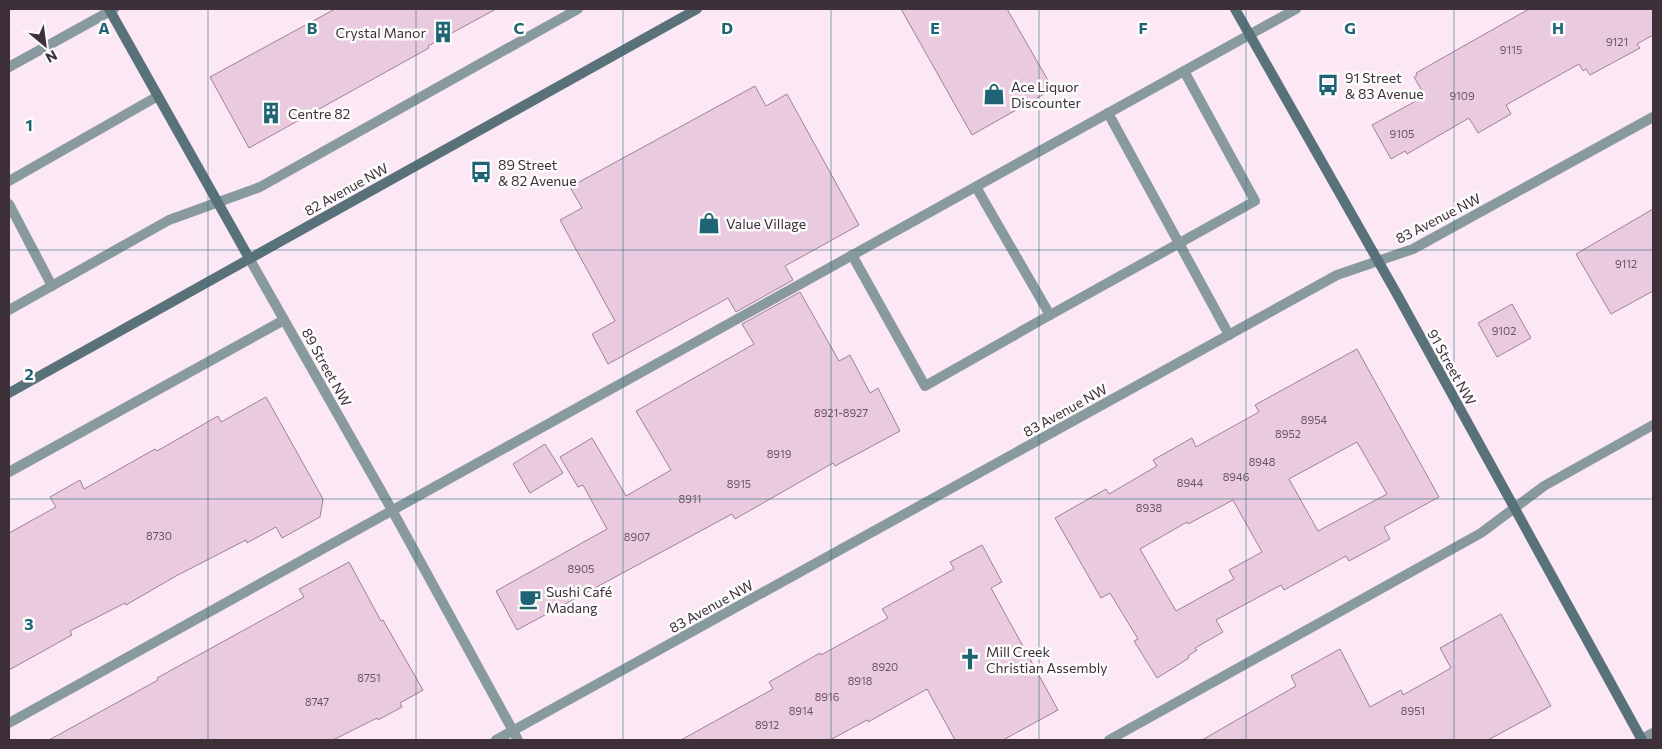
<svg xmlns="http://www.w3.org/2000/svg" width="1662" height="749" viewBox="0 0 1662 749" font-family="Commissioner,sans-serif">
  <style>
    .building { fill: #eacadf; stroke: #9f8195; fill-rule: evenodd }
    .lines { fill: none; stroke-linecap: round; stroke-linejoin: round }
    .lane { stroke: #899a9f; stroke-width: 10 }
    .street { stroke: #899a9f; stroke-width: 10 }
    .secondary { stroke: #597279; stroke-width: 10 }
    .grid { fill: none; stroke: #1f6475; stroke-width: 1; stroke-opacity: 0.55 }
    .labels { text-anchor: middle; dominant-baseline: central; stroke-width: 5; stroke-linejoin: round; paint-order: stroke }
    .number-label { font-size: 11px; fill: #685662 }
    .poi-label { font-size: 14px; fill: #3d3038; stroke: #fcfcfc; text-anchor: start }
    .street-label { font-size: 14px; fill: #3d3038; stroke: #fcfcfc }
    .grid-label { font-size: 16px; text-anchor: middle; font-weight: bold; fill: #1f6475; stroke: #fcfcfc; stroke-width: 5; stroke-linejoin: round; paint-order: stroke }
  </style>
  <rect width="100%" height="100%" fill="#fce8f5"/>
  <!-- building -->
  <g class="building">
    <path d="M335,9H496L428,46L429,48L249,148L210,77Z"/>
    <path d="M901,9H1007L1053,89L972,135Z"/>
    <path d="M1529,9H1653V35L1637,44L1640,48L1590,75L1586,69L1583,71L1579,64L1506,105L1511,114L1478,133L1469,118L1407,154L1405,151L1391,159L1372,125L1425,96L1414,77L1417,75L1416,73Z"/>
    <path d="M755,86L766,106L787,94L859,225L785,266L793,280L736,312L728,298L608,364L592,334L615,321L560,220L582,208L570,187Z"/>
    <path d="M1653,209V291L1611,314L1576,254Z"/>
    <path d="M800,292L839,361L850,355L870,393L878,388L900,431L835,466L833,463L735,519L732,514L517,630L496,591L607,529L583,485L578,487L560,457L592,438L626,496L671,470L636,411L754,344L742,324Z"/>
    <path d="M1512,304L1531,338L1497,357L1478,323Z"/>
    <path d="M1357,349L1439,497L1384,527L1390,539L1349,561L1346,556L1284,590L1281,585L1216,620L1223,632L1195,648L1197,650L1188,656L1189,658L1157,678L1134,641L1138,639L1110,593L1101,598L1055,518L1106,489L1109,494L1157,466L1153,460L1192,438L1196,447L1259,412L1255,405ZM1357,442L1387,494L1318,531L1289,479ZM1233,500L1262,552L1229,570L1234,579L1176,611L1140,549L1187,522L1188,524Z"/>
    <path d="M266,397L323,499L320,517L282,538L276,527L247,543L246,540L176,576L126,605L125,603L70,631L72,635L9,670V533L56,507L50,497L80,480L84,489L155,449L157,451L218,416L221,422Z"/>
    <path d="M545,444L563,473L530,493L513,464Z"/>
    <path d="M982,545L1002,582L991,588L1058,710L1003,740H955L927,689L868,722L867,720L830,740H681L773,689L769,682L820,653L821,655L888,618L882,609L954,569L950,562Z"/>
    <path d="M349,562L381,621L383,620L423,690L400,703L402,707L378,720L377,718L333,740H49L158,680L157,678L304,597L299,589Z"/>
    <path d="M1501,614L1551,706L1488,740H1202L1296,686L1291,676L1340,649L1370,707L1401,690L1403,695L1451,668L1440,648Z"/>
  </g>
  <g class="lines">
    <!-- lane -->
    <g class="lane">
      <path d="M9,67L114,9"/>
      <path d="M1108,113L1229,335"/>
      <path d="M9,181L158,96"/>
      <path d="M976,187L1050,315"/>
      <path d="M9,204L52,286"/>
      <path d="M852,255L925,386L1050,315L1255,201L1184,71"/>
      <path d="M9,723L1296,9"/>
      <path d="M1109,740L1481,533L1544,486L1653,425"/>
    </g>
    <!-- street -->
    <g class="street">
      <path d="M249,258L392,510L518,740"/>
      <path d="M9,310L169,220L260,187L578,9"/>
      <path d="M9,472L284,320"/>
      <path d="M496,740L1337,275L1413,249L1653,117"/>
      <path d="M1640,740L1653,733"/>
    </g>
    <!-- secondary -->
    <g class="secondary">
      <path d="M109,9L249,258"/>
      <path d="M1235,9L1398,296L1642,740"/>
      <path d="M9,393L697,9"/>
    </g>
  </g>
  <!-- grid -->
  <path class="grid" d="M208,9V740M416,9V740M623,9V740M831,9V740M1039,9V740M1246,9V740M1454,9V740M9,250H1653M9,499H1653"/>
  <!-- icons -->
  <defs>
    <g id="building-bare" transform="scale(1.725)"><path d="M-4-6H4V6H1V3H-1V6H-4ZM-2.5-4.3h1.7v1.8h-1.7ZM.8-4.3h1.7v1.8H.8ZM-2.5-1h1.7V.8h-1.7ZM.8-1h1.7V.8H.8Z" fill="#1f6475" stroke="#fcfcfc" stroke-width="2.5" paint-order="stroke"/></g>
    <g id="bus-bare" transform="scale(1.725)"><path d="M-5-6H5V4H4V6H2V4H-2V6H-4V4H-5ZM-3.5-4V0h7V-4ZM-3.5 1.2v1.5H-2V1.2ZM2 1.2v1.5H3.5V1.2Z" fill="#1f6475" stroke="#fcfcfc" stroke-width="2.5" paint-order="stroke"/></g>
    <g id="shop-bare" transform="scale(1.725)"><path d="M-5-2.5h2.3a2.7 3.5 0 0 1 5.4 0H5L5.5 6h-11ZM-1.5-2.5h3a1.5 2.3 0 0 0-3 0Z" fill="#1f6475" stroke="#fcfcfc" stroke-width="2.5" paint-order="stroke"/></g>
    <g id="cafe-bare" transform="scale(1.725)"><path d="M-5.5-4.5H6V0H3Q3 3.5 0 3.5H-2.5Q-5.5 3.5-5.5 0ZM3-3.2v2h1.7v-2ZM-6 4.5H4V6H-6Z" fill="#1f6475" stroke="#fcfcfc" stroke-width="2.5" paint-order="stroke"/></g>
    <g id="church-bare" transform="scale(1.725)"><path d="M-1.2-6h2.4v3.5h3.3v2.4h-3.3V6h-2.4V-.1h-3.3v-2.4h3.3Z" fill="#1f6475" stroke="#fcfcfc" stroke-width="2.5" paint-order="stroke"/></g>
  </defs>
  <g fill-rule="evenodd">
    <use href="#building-bare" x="443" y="32"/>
    <use href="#bus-bare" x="1328" y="85"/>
    <use href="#shop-bare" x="994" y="94"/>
    <use href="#building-bare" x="271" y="113"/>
    <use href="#bus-bare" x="481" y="172"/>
    <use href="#shop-bare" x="709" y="223"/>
    <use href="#cafe-bare" x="530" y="599"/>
    <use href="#church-bare" x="970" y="659"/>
  </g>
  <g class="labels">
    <!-- number labels -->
    <g class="number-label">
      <text x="1617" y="41">9121</text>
      <text x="1511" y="49">9115</text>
      <text x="1462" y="95">9109</text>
      <text x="1402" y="133">9105</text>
      <text x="1626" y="263">9112</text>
      <text x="1504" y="330">9102</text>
      <text x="841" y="412">8921-8927</text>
      <text x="1314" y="419">8954</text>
      <text x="1288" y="433">8952</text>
      <text x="779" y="453">8919</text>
      <text x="1262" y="461">8948</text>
      <text x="1236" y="476">8946</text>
      <text x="1190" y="482">8944</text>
      <text x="739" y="483">8915</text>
      <text x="690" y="498">8911</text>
      <text x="1149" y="507">8938</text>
      <text x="159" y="535">8730</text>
      <text x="637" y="536">8907</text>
      <text x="581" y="568">8905</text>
      <text x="885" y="666">8920</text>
      <text x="369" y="677">8751</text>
      <text x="860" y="680">8918</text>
      <text x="827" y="696">8916</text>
      <text x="317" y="701">8747</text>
      <text x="801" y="710">8914</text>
      <text x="1413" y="710">8951</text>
      <text x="767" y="724">8912</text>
    </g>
    <!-- poi labels -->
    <g class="poi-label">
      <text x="426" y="32" text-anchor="end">Crystal Manor</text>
      <text x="1345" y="77">91 Street<tspan x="1345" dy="16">&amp; 83 Avenue</tspan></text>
      <text x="1011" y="86">Ace Liquor<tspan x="1011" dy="16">Discounter</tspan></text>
      <text x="288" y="113">Centre 82</text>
      <text x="498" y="164">89 Street<tspan x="498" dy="16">&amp; 82 Avenue</tspan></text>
      <text x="726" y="223">Value Village</text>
      <text x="546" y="591">Sushi Café<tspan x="546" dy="16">Madang</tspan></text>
      <text x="986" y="651">Mill Creek<tspan x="986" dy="16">Christian Assembly</tspan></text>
    </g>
    <!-- street labels -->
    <g class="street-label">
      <text transform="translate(346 189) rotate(-29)">82 Avenue NW</text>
      <text transform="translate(1438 218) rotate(-27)">83 Avenue NW</text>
      <text transform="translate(327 367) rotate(61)">89 Street NW</text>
      <text transform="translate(1452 367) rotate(61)">91 Street NW</text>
      <text transform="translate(1065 410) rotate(-29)">83 Avenue NW</text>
      <text transform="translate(711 606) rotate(-29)">83 Avenue NW</text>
    </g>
  </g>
  <g class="grid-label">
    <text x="104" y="34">A</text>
    <text x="312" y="34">B</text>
    <text x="519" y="34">C</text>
    <text x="727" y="34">D</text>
    <text x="935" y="34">E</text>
    <text x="1143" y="34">F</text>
    <text x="1350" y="34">G</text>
    <text x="1558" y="34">H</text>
    <text x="29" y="131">1</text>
    <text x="29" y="380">2</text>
    <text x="29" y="630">3</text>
  </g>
  <!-- border -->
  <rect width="1662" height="749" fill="none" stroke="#3d3038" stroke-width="20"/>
  <!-- north arrow -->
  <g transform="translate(45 45) rotate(151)" stroke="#fcfcfc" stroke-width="4" paint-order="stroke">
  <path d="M0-4L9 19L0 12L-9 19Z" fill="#3d3038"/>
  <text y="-8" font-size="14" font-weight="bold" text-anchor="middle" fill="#3d3038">N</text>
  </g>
</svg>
